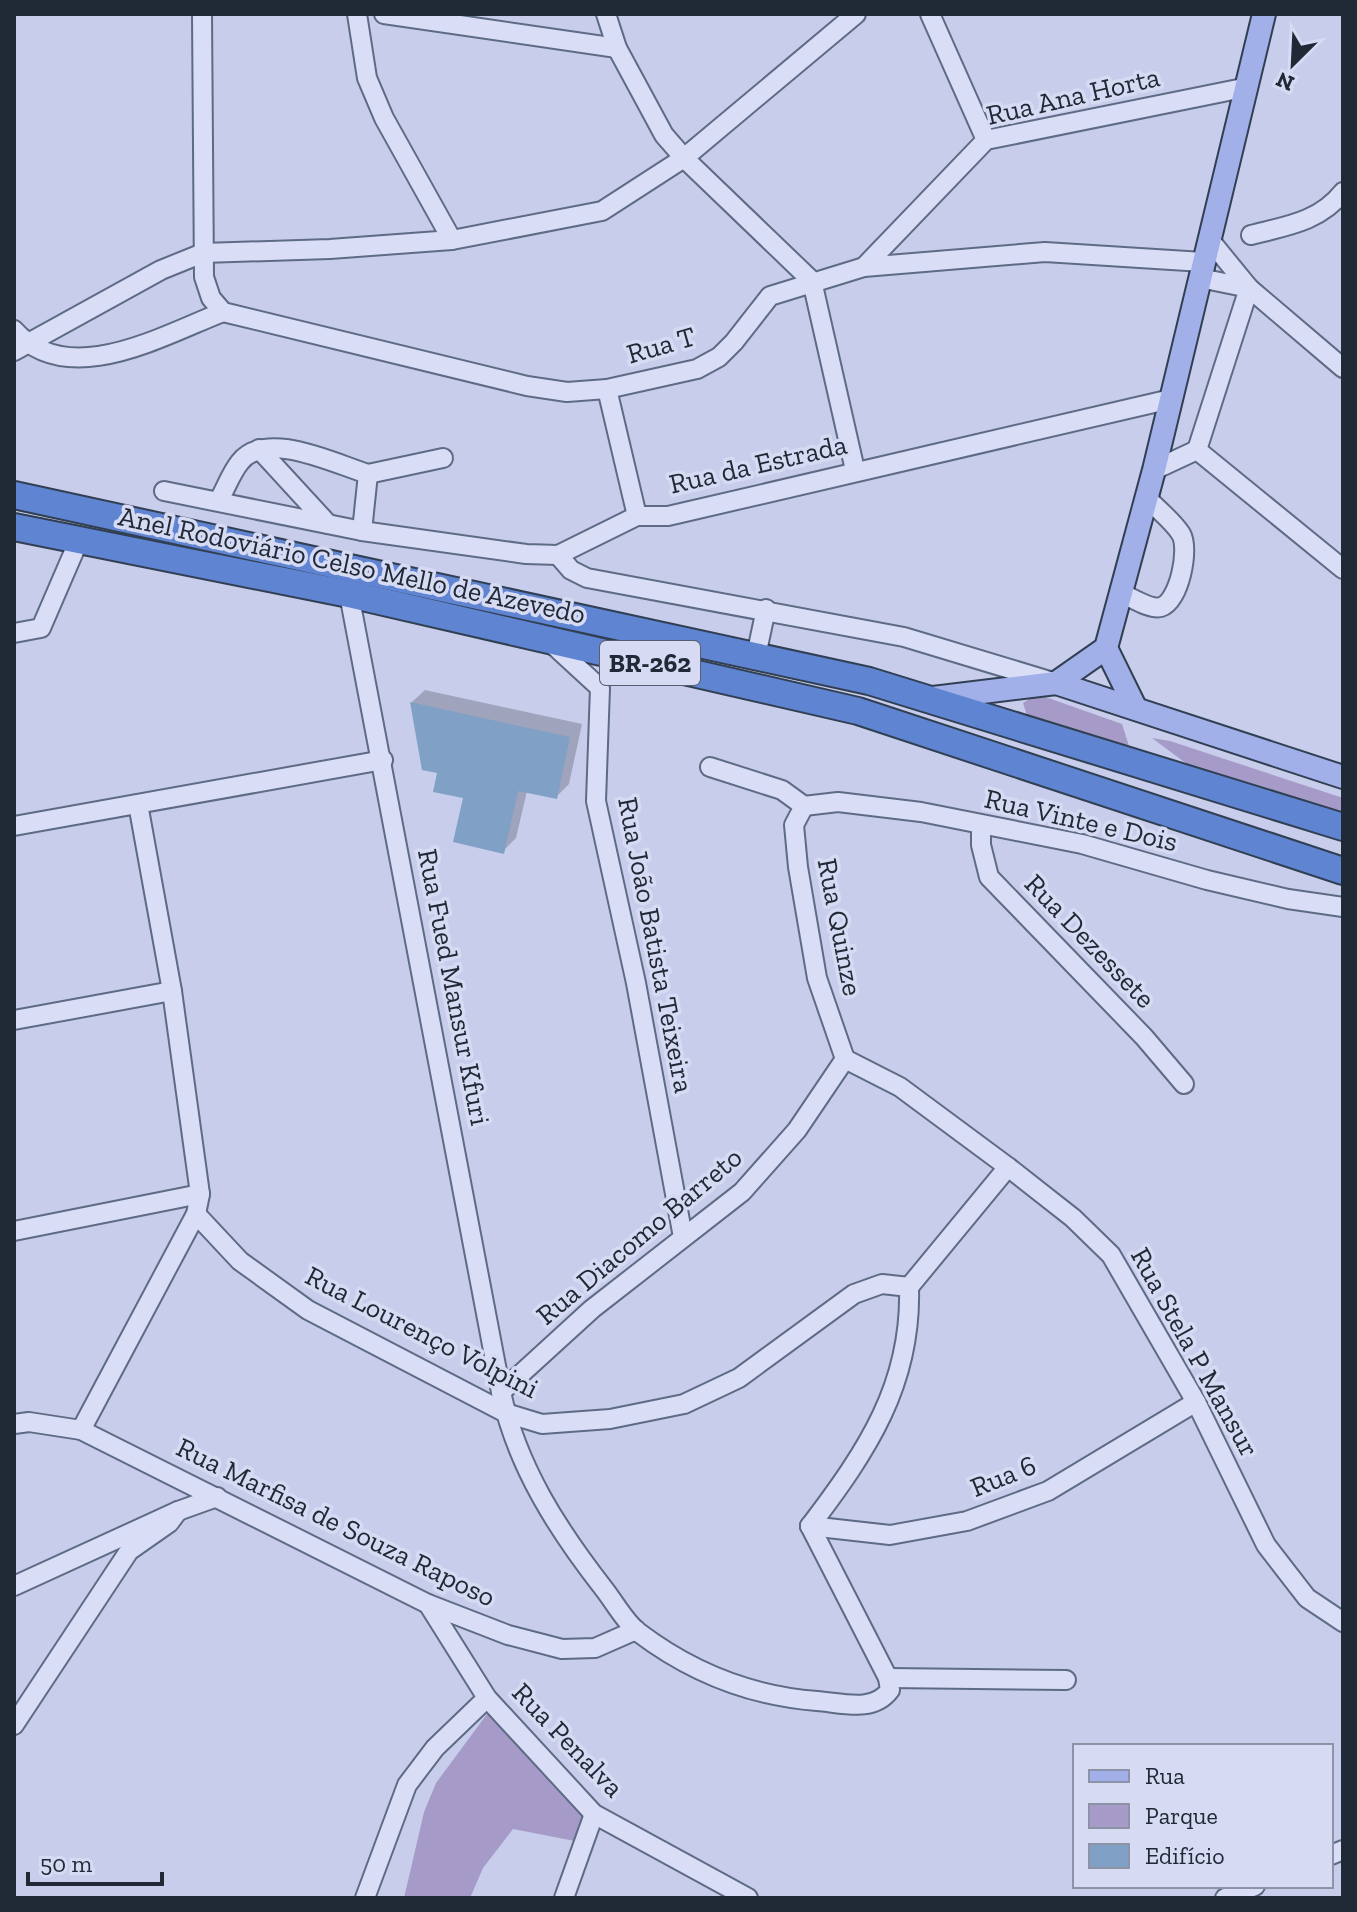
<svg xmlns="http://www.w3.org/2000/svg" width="1357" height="1912" viewBox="0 0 1357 1912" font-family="'Zilla Slab',serif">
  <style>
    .green { fill: #a69bc8 }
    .shadow { fill: #0003 }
    .building { fill: #80a0c6 }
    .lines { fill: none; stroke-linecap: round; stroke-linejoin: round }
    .minor-casing { stroke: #5e6b85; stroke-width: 22 }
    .major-casing { stroke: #313f53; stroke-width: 26 }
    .highway-casing { stroke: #313f53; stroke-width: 30 }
    .minor { stroke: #d9def6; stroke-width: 18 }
    .major { stroke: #a2b0ea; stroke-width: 22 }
    .highway { stroke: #5f84d2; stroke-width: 26 }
    .labels { text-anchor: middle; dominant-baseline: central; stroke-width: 7; stroke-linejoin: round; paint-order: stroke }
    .shield { fill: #d6daf3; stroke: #575e6f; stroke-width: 2 }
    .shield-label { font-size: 26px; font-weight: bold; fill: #202936 }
    .street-label { font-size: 28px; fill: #202936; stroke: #d6daf3 }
  </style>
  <rect width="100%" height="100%" fill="#c7cdeb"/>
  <!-- green -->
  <g class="green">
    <path d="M1037,694L1122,724L1129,746L1027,715L1023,703Z"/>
    <path d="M1152,738L1170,741L1343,798V817L1191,767Z"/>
    <path d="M490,1710L590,1815L580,1842L513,1829L483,1868L470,1898H404L424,1812L436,1783Z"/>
  </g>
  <!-- shadow -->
  <path class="shadow" d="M425,690L582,724L569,784L556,797L527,791L516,838L503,851L465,797L439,771L424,768L412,702Z"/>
  <!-- building -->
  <path class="building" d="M410,702L570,737L557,799L518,791L504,854L453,842L463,798L433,792L437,773L422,770Z"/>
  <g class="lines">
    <!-- minor casing -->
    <g class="minor-casing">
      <g id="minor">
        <path d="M202,14L204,277L211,298L223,312L527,386L567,392L607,389L697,369L719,357L734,342L770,296L864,267L1045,252L1203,262"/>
        <path d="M357,14L367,78L384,118L452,240"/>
        <path d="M384,14L617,48"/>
        <path d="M606,14L617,48L664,135L684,158L812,281L855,470"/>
        <path d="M930,14L986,140"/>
        <path d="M1251,235C1286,226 1319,222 1343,192"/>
        <path d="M1209,239L1249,288L1343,368"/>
        <path d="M864,267L986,140L1248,87"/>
        <path d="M1200,278L1249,288"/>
        <path d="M14,330C68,391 163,335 223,312"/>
        <path d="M14,351L161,270L203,253L330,249L452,240L602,211L684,158L856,14"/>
        <path d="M607,389L637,516"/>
        <path d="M259,449L328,524"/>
        <path d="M1197,450L1249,288"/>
        <path d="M1154,470L1197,450L1343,569"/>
        <path d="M368,474L443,458"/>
        <path d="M164,491L362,531L526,554L558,555L637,516H668L1171,399"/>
        <path d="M219,500C226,488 231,473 240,462C266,429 335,464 368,474"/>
        <path d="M362,531L368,474"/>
        <path d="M558,555L571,570L587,578L904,637L1053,682"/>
        <path d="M1121,593C1131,597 1150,610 1161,607C1179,602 1190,549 1181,534C1173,521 1157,509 1147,498"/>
        <path d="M349,594L501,1392"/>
        <path d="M14,633L41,628L79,540"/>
        <path d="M550,642L600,688L596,801L636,983L683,1237"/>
        <path d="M756,656L766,609"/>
        <path d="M710,767L782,790L804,806"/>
        <path d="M804,806L838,802L921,812L1082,844L1207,880L1288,899L1343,907"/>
        <path d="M804,806L794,825L798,867L817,978L845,1059"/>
        <path d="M14,826L383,760"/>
        <path d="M981,826V845L989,877L1144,1037L1184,1084"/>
        <path d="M14,1020L172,991"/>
        <path d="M845,1059L900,1087L1008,1167L1073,1218L1111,1255L1196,1402L1266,1545L1307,1598L1343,1622"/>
        <path d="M196,1214L240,1261L308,1310L506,1413L542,1424L610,1419L684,1404L739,1378L854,1294L882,1284L909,1287C912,1384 867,1451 810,1526"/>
        <path d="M14,1231L200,1194"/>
        <path d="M909,1287L1008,1167"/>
        <path d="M14,1424L29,1422L81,1430L428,1604L508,1635L562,1649L595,1648L636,1630"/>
        <path d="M81,1430L196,1214L200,1194L172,991L138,804"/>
        <path d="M810,1526L888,1678L890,1690C873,1713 843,1703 817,1701C750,1696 692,1673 638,1632C625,1622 615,1603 604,1589C558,1530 517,1467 501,1392L592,1309L742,1192L797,1130L845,1059"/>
        <path d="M810,1526L890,1535L967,1521L1048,1491L1196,1402"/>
        <path d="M14,1586L178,1511L217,1497"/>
        <path d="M428,1604L487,1698L594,1814L748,1898"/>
        <path d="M888,1678L1066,1680"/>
        <path d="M14,1725L129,1551L169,1523L178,1511"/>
        <path d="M1331,1855L1343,1850"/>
        <path d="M365,1898L407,1785L435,1748L487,1698"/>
        <path d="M564,1898L594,1814"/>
        <path d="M1225,1898L1255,1886"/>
      </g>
    </g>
    <!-- major casing -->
    <g class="major-casing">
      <g id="major">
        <path d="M1106,648L1135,707"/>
        <path d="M1056,683L1106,648L1154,470L1264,14"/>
        <path d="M933,698L1056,683L1343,777"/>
      </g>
    </g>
    <!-- highway casing -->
    <g class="highway-casing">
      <g id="highway">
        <path d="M14,495L869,681L1343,827"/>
        <path d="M14,527L349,594L858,711L1343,871"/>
      </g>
    </g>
    <!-- minor -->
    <use href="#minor" class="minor"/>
    <!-- major -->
    <use href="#major" class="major"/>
    <!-- highway -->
    <use href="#highway" class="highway"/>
  </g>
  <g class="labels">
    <!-- shield labels -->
    <rect class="shield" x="600" y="641" width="100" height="44" rx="6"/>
    <g class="shield-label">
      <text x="650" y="663">BR-262</text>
    </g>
    <!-- street labels -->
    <g class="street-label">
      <text transform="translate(1073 96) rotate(-13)">Rua Ana Horta</text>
      <text transform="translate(661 345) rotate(-16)">Rua T</text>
      <text transform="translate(758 464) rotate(-13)">Rua da Estrada</text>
      <text transform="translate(352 565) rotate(12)">Anel Rodoviário Celso Mello de Azevedo</text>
      <text transform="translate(1081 820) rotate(13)">Rua Vinte e Dois</text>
      <text transform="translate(840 927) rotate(79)">Rua Quinze</text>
      <text transform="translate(1090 941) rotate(46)">Rua Dezessete</text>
      <text transform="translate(656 945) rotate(79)">Rua João Batista Teixeira</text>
      <text transform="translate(454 987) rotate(79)">Rua Fued Mansur Kfuri</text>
      <text transform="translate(639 1236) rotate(-40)">Rua Diacomo Barreto</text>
      <text transform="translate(422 1332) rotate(27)">Rua Lourenço Volpini</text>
      <text transform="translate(1195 1352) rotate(61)">Rua Stela P Mansur</text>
      <text transform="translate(1003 1476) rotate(-22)">Rua 6</text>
      <text transform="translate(336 1522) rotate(26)">Rua Marfisa de Souza Raposo</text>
      <text transform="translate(568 1740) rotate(46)">Rua Penalva</text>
    </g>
  </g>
  <!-- border -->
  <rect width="1357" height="1912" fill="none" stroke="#202936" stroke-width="32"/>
  <!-- legend -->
  <rect x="1073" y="1744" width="260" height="144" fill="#d6daf3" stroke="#8d93a7" stroke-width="2"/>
  <rect x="1089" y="1770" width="40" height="12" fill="#a2b0ea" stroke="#8d93a7" stroke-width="2"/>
  <text x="1145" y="1784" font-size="24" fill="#202936">Rua</text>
  <rect x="1089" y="1804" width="40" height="24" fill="#a69bc8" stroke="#8d93a7" stroke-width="2"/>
  <text x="1145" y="1824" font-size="24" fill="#202936">Parque</text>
  <rect x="1089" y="1844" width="40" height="24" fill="#80a0c6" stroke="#8d93a7" stroke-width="2"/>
  <text x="1145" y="1864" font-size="24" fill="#202936">Edifício</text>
  <!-- north arrow -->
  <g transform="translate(1293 64) rotate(204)" stroke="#d6daf3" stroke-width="6" paint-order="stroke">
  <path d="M0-6L14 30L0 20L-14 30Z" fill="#202936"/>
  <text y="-12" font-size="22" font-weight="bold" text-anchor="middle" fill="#202936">N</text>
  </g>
  <!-- scale -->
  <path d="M28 1872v12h134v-12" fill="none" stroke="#202936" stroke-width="4"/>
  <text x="40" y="1872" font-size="24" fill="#202936" stroke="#d6daf3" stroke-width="6" paint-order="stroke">50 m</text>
</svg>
